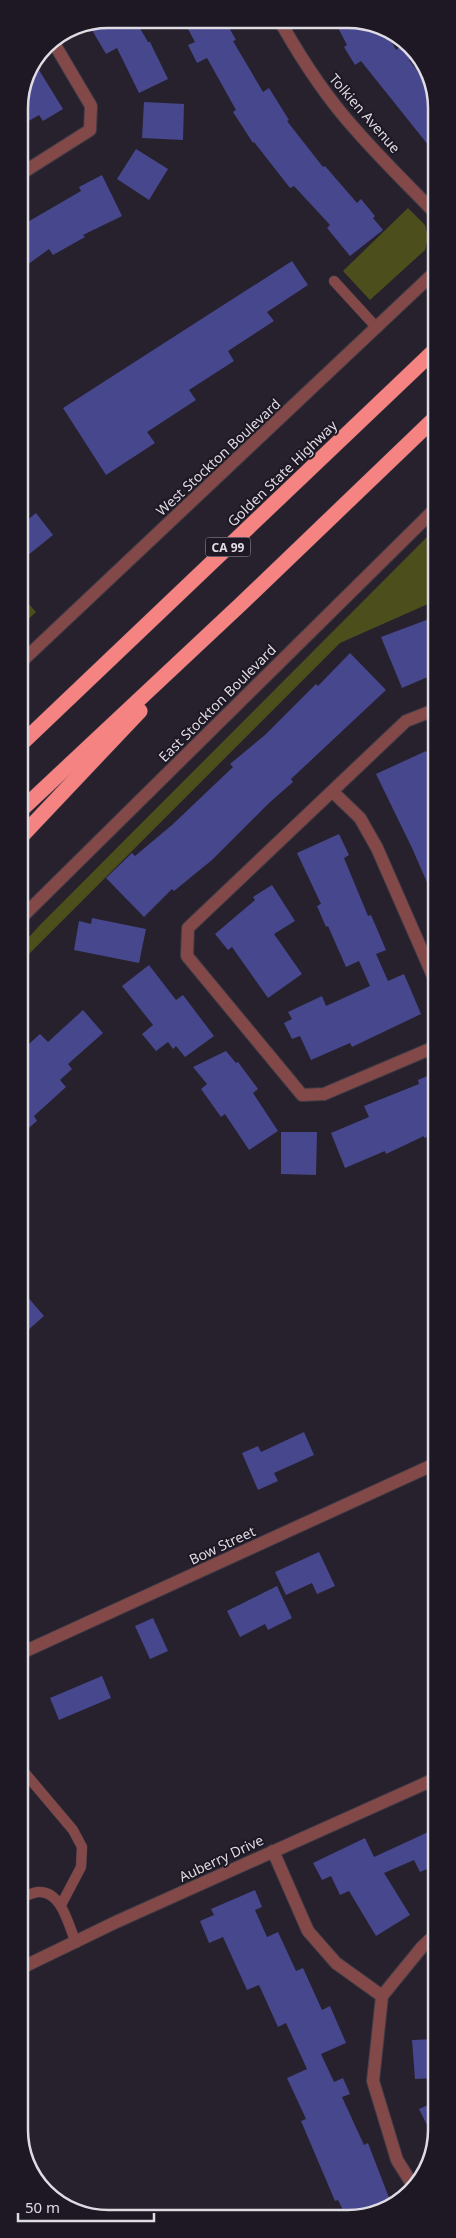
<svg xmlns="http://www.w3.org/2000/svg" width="456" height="2238" viewBox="0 0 456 2238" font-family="'Noto Sans',sans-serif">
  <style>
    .green { fill: #4c4e1c }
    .building { fill: #46478d }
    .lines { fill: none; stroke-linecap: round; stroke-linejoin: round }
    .service-casing { stroke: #403b46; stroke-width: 11 }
    .minor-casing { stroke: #403b46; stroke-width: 14 }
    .tertiary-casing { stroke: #403b46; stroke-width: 14 }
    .motorway-casing { stroke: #403b46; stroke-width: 16 }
    .service { stroke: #824948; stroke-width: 10 }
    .minor { stroke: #824948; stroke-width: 12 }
    .tertiary { stroke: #824948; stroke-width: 12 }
    .motorway { stroke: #f48382; stroke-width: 15 }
    .labels { text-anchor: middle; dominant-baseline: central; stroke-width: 4; stroke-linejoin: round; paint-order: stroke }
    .shield { fill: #1d1823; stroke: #a5a0a9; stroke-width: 1 }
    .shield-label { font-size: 12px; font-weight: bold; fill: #dfdbe3 }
    .street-label { font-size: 14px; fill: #dfdbe3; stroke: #1d1823 }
    .rim { fill: none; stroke: #dfdbe3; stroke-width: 2.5 }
  </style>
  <rect width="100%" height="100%" fill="#26212d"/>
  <!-- green -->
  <g class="green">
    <path d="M408,208L425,225L428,237L425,250L370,300L343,271Z"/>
    <path d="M437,527V600L340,643L19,964V948L40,925Z"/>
    <path d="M19,593L36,612L19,628Z"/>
  </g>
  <!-- building -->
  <g class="building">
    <path d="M335,22H371L386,31L396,50L402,45L412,58L409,60L437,96V156L361,61L355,65L344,47L347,45Z"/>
    <path d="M199,24H227L236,40L233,41L263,92L269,88L289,120L287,121L323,167L325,166L357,203L361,199L375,216L373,218L383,230L350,256L327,228L330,225L294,186L290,188L254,142L253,143L233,112L236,110L207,58L197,63L188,45L195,42L188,29Z"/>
    <path d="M89,25H138L148,42H150L168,79L139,93L117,48L106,54Z"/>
    <path d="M39,70L63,109L43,121L39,115L27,122L19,108V102L31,75Z"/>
    <path d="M144,102L184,104L183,140L142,138Z"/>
    <path d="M136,149L168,169L149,200L117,179Z"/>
    <path d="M102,175L122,216L83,235L85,237L53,255L49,249L19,271V227L81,191L79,187Z"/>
    <path d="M292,261L308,285L267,312L274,321L228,351L234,361L189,390L196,400L147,432L155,443L106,475L63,408Z"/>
    <path d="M36,513L53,535L27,556L19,546V527Z"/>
    <path d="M437,616V673L402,688L381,637Z"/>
    <path d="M350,653L386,690L291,779L293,782L269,803L212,860L174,891L172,889L144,917L106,878L132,853L135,856L172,825L233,767L230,764L265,735L316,684L318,686Z"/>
    <path d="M426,751L437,775V785L430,788L437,803V905L412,848L376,774Z"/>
    <path d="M339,834L349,855L344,858L368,916L371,915L386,950L376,954L388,981L404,974L421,1014L352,1047L350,1043L311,1060L300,1036L292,1039L284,1023L292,1019L288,1012L322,996L326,1006L370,986L359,961L346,967L328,926L326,927L317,906L321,904L297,853Z"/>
    <path d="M272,885L295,921L274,934L302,974L268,998L232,947L228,950L215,934L255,900L253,897Z"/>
    <path d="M92,918L146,929L139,963L74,950L79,921L91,924Z"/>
    <path d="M149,965L176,1000L183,995L214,1036L185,1057L176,1046L173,1049L168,1042L156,1051L142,1034L153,1025L122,986Z"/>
    <path d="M83,1010L103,1033L68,1064L72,1069L60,1080L66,1087L34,1116L37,1121L19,1136V1079L25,1074L19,1067V1053L40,1034L48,1042Z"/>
    <path d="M226,1051L236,1063L238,1062L258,1089L253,1093L278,1131L249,1150L225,1114L221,1117L201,1089L207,1084L193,1067Z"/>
    <path d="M437,1072V1133L424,1138V1136L386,1154L385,1151L345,1168L331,1133L369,1117L364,1106L419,1084L418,1080Z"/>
    <path d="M281,1132H317L316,1175L281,1174Z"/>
    <path d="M19,1287L44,1316L19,1338Z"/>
    <path d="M304,1432L314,1455L274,1473L278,1481L258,1490L242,1453L258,1446L261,1452Z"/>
    <path d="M319,1552L335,1586L317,1594L312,1583L286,1595L275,1572Z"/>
    <path d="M277,1586L292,1618L268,1630L265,1624L240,1637L227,1611Z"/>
    <path d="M153,1618L168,1651L150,1659L135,1626Z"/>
    <path d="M102,1676L111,1698L59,1720L50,1698Z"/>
    <path d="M437,1828V1865L420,1872L414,1860L384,1873L410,1915L376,1936L349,1891L340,1895L331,1876L322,1880L313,1863L365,1838L374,1857Z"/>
    <path d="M255,1890L262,1907L255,1910L267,1937L278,1932L296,1971L303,1968L322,2010L330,2006L346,2043L321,2054L334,2082L343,2078L350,2094L342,2097L364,2145L368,2143L391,2203L360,2219L347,2218L338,2200L335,2201L301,2121L306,2119L287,2078L307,2069L286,2023L278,2027L259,1985L247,1990L223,1937L209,1943L200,1921L214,1915L211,1909Z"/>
    <path d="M437,2039V2078L415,2079L412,2040Z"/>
    <path d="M437,2101V2136L435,2141L419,2109Z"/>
  </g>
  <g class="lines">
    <!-- service casing -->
    <g class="service-casing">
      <g id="service">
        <path d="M334,281L377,328"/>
        <path d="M19,1766L73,1830L82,1847L81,1867L61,1905"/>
        <path d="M19,1898C25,1896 32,1893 38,1892C62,1890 69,1927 76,1943"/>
      </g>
    </g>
    <!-- minor casing -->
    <g class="minor-casing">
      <g id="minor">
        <path d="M281,23C302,60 326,97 355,129C381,159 409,186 437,215"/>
        <path d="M19,175L90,130L91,106L52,40"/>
        <path d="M437,709L406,721L188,928L187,956L302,1095L324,1094L437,1046"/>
        <path d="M333,792L360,818L377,848L437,985"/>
        <path d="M19,1654L437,1463"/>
        <path d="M273,1851L308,1931L336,1963L382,1996"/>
        <path d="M19,1969L116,1922L437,1778"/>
        <path d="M414,2187L397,2160L373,2081L382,1996L422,1947L437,1933"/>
      </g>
    </g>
    <!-- tertiary casing -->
    <g class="tertiary-casing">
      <g id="tertiary">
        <path d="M19,664L437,270"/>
        <path d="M19,920L437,507"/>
      </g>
    </g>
    <!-- motorway casing -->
    <g class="motorway-casing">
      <g id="motorway">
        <path d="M19,746L437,348"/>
        <path d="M19,812L241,604L437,416"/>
        <path d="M19,839L140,711"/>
      </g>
    </g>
    <!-- service -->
    <use href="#service" class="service"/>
    <!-- minor -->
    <use href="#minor" class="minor"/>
    <!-- tertiary -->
    <use href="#tertiary" class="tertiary"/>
    <!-- motorway -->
    <use href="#motorway" class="motorway"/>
  </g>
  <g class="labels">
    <!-- shield labels -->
    <rect class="shield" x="205.5" y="537.5" width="45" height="19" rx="4"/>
    <g class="shield-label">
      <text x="228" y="547">CA 99</text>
    </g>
    <!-- street labels -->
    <g class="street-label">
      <text transform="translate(365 113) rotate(49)">Tolkien Avenue</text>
      <text transform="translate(218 457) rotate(-43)">West Stockton Boulevard</text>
      <text transform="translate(282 473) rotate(-44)">Golden State Highway</text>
      <text transform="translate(217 703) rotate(-45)">East Stockton Boulevard</text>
      <text transform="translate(222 1545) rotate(-25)">Bow Street</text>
      <text transform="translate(221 1858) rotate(-25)">Auberry Drive</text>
    </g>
  </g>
  <!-- crop -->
  <path d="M0 0H456V2238H0ZM108 28H348A80 80 0 0 1 428 108V2130A80 80 0 0 1 348 2210H108A80 80 0 0 1 28 2130V108A80 80 0 0 1 108 28Z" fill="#1d1823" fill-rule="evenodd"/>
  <path class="rim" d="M108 28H348A80 80 0 0 1 428 108V2130A80 80 0 0 1 348 2210H108A80 80 0 0 1 28 2130V108A80 80 0 0 1 108 28Z"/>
  <!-- scale -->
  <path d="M18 2213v8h136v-8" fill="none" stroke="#dfdbe3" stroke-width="2.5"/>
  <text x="25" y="2213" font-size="15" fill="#dfdbe3" stroke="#1d1823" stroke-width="4" paint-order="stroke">50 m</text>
</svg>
